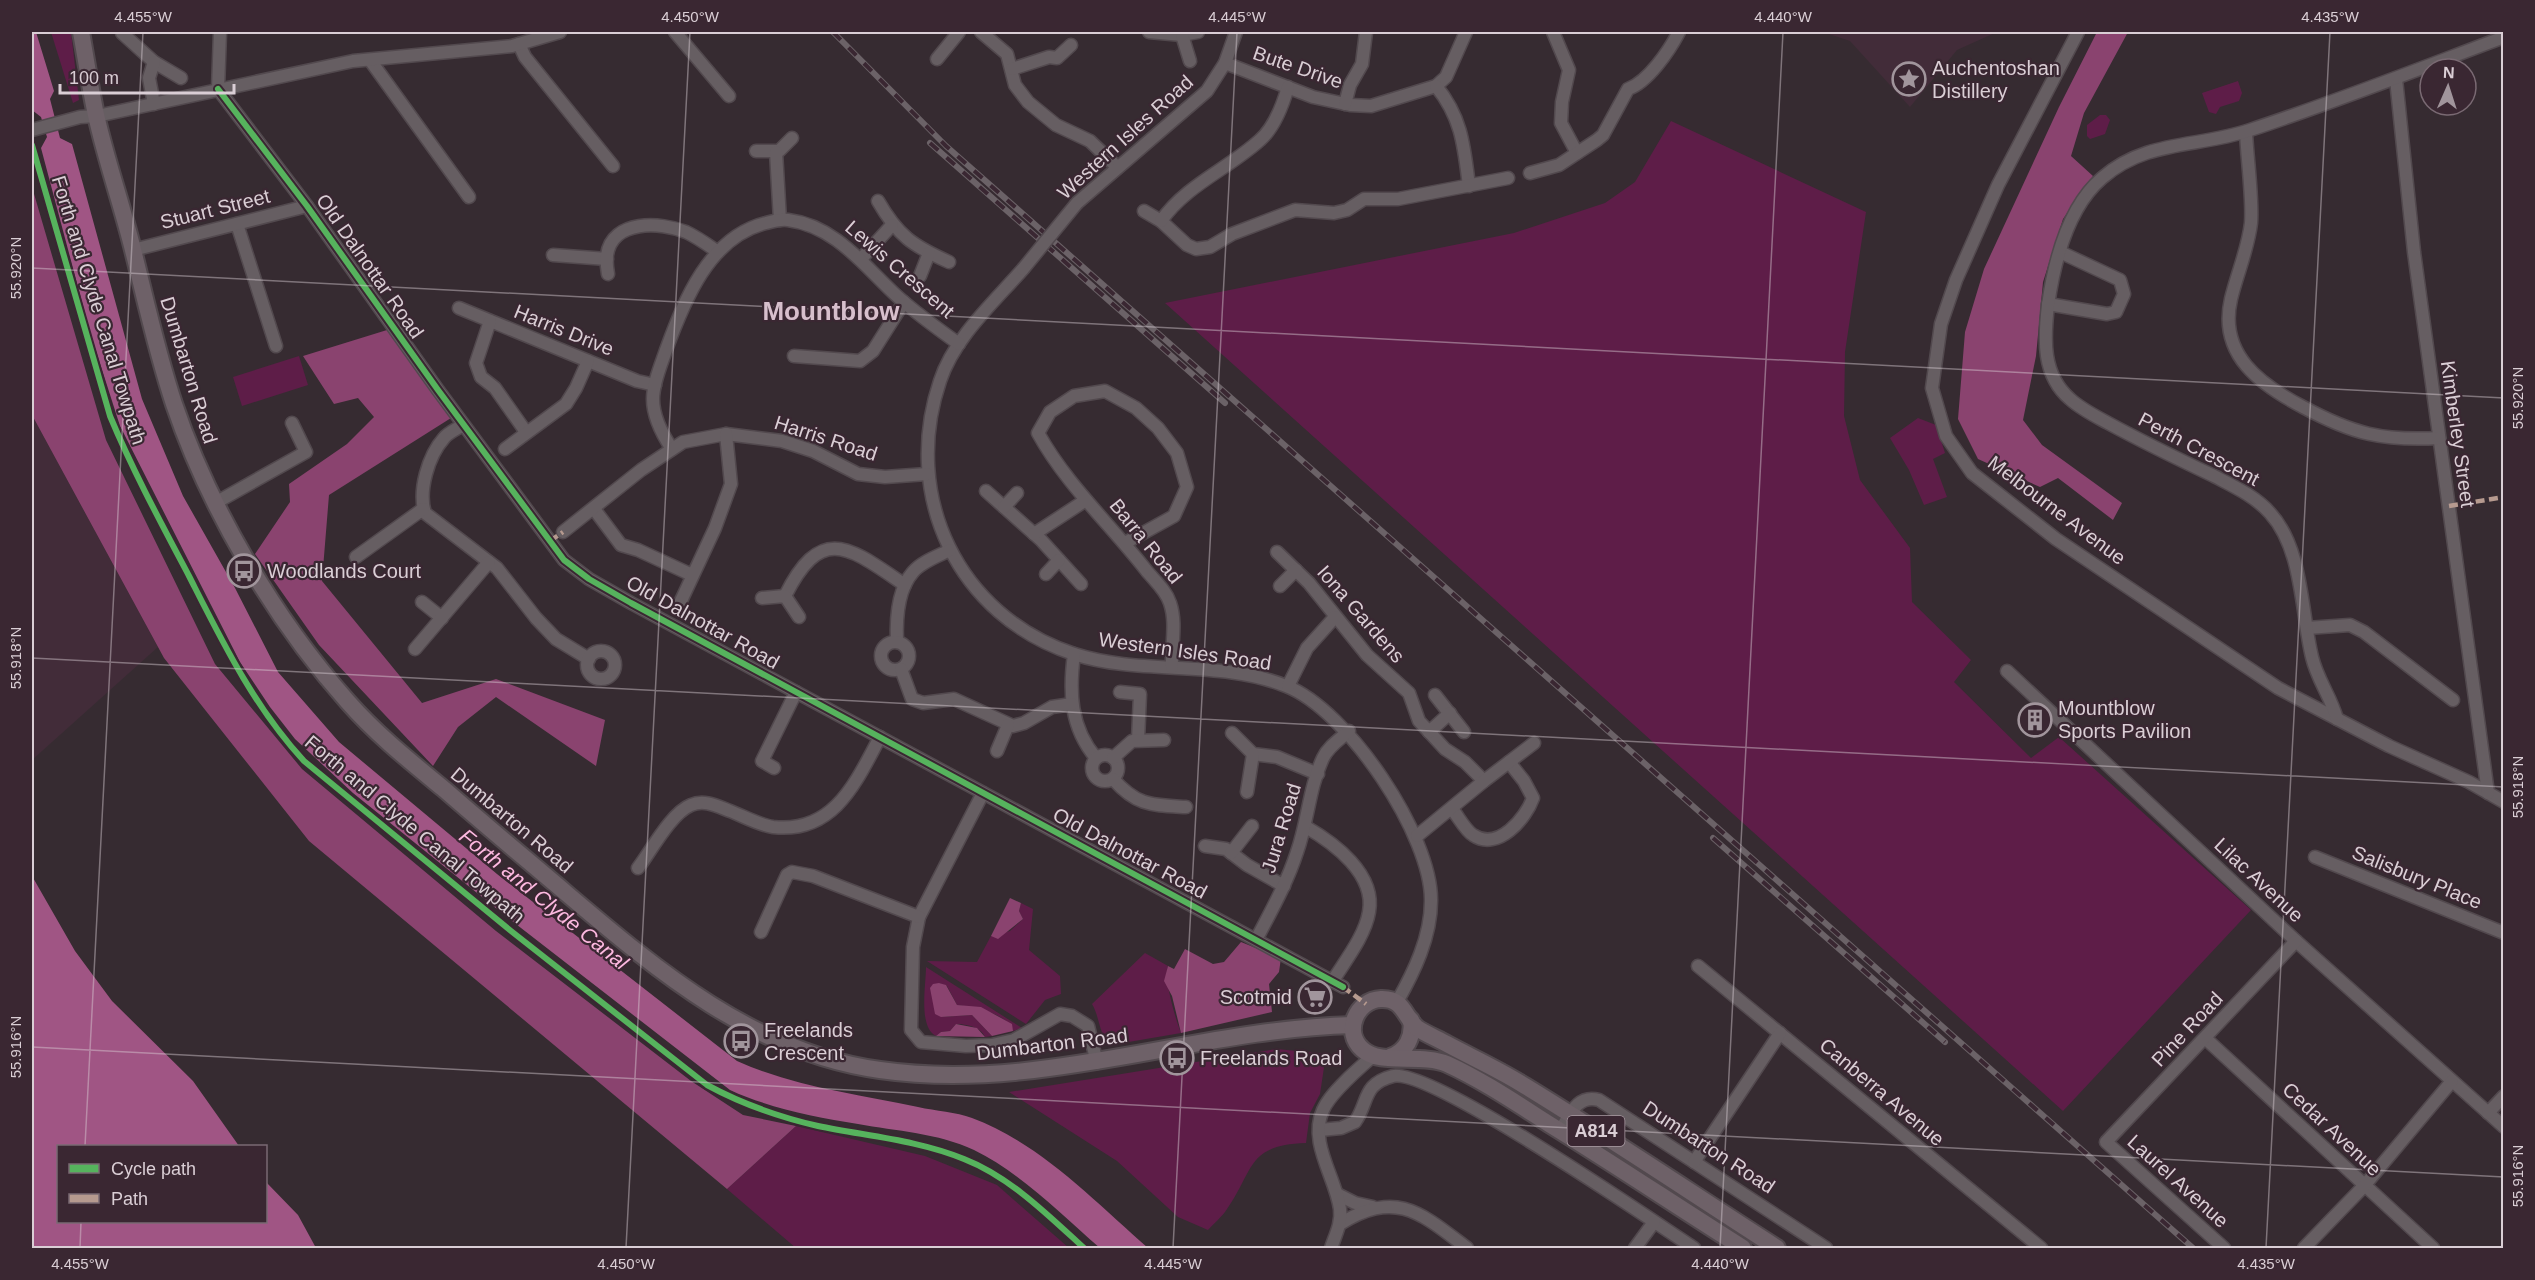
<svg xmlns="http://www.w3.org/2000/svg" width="2535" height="1280" viewBox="0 0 2535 1280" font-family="Helvetica,sans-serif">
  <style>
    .built { fill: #422c39 }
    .green { fill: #5e1d48 }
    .forest { fill: #8a436f }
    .water { fill: #a05584 }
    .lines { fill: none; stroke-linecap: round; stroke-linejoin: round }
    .minor-casing { stroke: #52494e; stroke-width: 15 }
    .major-casing { stroke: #52494e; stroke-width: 20 }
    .minor { stroke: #665e62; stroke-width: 12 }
    .major { stroke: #6e6168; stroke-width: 16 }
    .rail-casing { stroke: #6b6267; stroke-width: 6 }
    .rail { stroke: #3a2732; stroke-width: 4; stroke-dasharray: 11; stroke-linecap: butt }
    .minor-bridge-casing { stroke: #52494e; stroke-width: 15; stroke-linecap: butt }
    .minor-bridge { stroke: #665e62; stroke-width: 12 }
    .quiet { stroke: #b69a8f; stroke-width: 4.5; stroke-dasharray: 9 4.5; stroke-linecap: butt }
    .cycleway-casing { stroke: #3a2732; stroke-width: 10 }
    .cycleway { stroke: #56b35d; stroke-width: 6 }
    .ticks { fill: none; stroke: #daced5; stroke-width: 1.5; stroke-opacity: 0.45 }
    .labels { text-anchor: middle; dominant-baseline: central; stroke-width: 4.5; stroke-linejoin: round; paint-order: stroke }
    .shield { fill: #3a2732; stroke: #aa9ca4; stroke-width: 1.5 }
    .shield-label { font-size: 18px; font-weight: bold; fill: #daced5 }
    .street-label { font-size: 20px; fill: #daced5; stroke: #3a2732 }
    .poi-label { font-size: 20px; fill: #daced5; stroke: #3a2732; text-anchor: start }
    .water-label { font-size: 21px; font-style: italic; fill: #fdb9e0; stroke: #3a2732 }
    .district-label { font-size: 26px; font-weight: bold; fill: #d7bfcc; stroke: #3a2732 }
    .neatline { fill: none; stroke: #daced5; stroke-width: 2 }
    .ticks-label { font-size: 15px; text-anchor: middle; fill: #daced5 }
  </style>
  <rect width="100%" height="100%" fill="#362b31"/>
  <!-- built -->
  <g class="built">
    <path d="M1823,32H1997L1957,50L1910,107L1850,41Z"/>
    <path d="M32,415L158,647L32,760Z"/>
  </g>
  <!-- green -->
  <g class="green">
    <path d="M51,32H71L79,100L73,103Z"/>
    <path d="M2238,81L2242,93L2239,101L2220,107L2216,114L2209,112L2202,93Z"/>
    <path d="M2100,115H2106L2110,120L2105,134L2090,139L2087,136V125Z"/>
    <path d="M1671,121L1866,212L1845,352L1844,416L1860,480L1910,548L1912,602L1971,660L1954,682L2031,758L2059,737L2251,910L2063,1111L1165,303L1514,233L1605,203L1635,182Z"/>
    <path d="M299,356L308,385L242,406L233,377Z"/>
    <path d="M1918,418L1936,425L1945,453L1933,459L1947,497L1924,505L1909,470L1890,438Z"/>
    <path d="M1021,903L1033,909L1029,950L1060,976L1061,994L1045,1000L1026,1024L927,961L977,962L991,936L1010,931L1023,919L1019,911Z"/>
    <path d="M1145,953L1168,966C1163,978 1176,1020 1181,1033L1111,1045C1099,1037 1100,1017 1092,1004Z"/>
    <path d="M926,967L1022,1028L1013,1031C1006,1012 975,1008 957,1005L947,986L939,983L941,1017L972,1015L992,1036L985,1037C981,1027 966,1024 956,1024L950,1031L941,1032L936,1036C918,1027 926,985 926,967Z"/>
    <path d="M1277,1049L1326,1054L1320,1094L1310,1113L1306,1143C1247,1145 1255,1168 1227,1209C1222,1217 1214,1223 1208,1230L1178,1217L1117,1161L1009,1092Z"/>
    <path d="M796,1126L925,1156L997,1185L1069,1248H796L727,1189Z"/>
  </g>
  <!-- forest -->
  <g class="forest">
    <path d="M2097,32H2128L2084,113L2071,156L2093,176L2063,219L2043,282L2036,356L2023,420L2042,445L2122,503L2113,520L2058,478L2040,487L1978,459L1958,419L1965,332L1984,269L2059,107Z"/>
    <path d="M32,187L106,440L215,664L302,769L496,931L691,1081L743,1115L796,1126L727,1189L309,841L164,658L32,415Z"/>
    <path d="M387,330L451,418L329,495L322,581L422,703L496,679L605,720L596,766L496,697L458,727L433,766L319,645L255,554L290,502L289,484L347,444L374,417L358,398L334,404L303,356Z"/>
    <path d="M1010,898L1021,903L1019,911L1023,919L998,939L991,936Z"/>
    <path d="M1241,942L1281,958L1279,972L1269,984L1272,1012L1181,1033L1172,996L1164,981L1168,966L1174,969L1185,949L1213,964L1224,962Z"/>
    <path d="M939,983L946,985L957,1005L981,1007L1012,1024L1013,1031L992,1036L972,1015L941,1017L935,1014L930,988L933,984Z"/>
    <path d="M956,1024L977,1028L985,1037L936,1036L941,1032L950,1031Z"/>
  </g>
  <!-- water -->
  <g class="water">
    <path d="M32,32H36L54,91L50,99L60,138L72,144L142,399L183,496L235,588L278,672L339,742L497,874L737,1061C795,1087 857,1094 918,1107C936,1111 956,1112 972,1118C1041,1144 1094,1201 1148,1248H1100C1061,1214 1021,1173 974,1150C938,1133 896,1131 858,1124C815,1117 769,1108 730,1090L512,921L353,793L295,739L270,707L240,662L120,426L90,332L41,148L47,137L41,117L32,110Z"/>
    <path d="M32,876L75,951L112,1001L193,1081L239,1146H58V1222H266V1182L298,1215L316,1248H32Z"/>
  </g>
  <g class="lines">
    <!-- minor casing -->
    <g class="minor-casing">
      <g id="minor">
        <path d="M675,32L729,96"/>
        <path d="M981,32L1007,54L1015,85L1028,102L1056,125L1090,141L1117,167"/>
        <path d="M1149,32L1182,35L1198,32"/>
        <path d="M1553,32L1569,70L1562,102L1561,123L1577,153"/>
        <path d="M2078,32L1998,185L1956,280L1941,324L1932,388L1946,436L1972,473L2056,539L2278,688L2389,746L2469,782L2504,802"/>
        <path d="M122,33L154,62L181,78"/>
        <path d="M1182,35L1190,61"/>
        <path d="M519,44L525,57L613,166"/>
        <path d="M937,59L959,32"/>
        <path d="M370,60L469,197"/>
        <path d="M154,62L149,78L154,104"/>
        <path d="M1225,63L1313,97L1350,105L1371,106L1436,86L1446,77L1466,32"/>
        <path d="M1012,69L1049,57L1057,58L1071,45"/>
        <path d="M2396,79L2414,252L2488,793"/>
        <path d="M1436,86C1462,118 1464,146 1469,186"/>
        <path d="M218,89L307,206L438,390L564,560L589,579L631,603L1343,987"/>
        <path d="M218,89L220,32"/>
        <path d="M1345,104L1350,85L1362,64L1366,32"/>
        <path d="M32,130L80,117L97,116L353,61L512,46L560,32"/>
        <path d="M2246,132C2247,158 2253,199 2251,223C2248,249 2237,274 2231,299C2218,355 2261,385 2303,407C2353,434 2382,441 2439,438"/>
        <path d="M756,151H779L792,138"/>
        <path d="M776,152L780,220"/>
        <path d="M1530,173L1559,165L1597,140L1603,135L1628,89C1648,82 1669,51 1679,32"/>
        <path d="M878,201C898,236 913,246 949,262"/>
        <path d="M1077,203L1207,91L1225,63L1236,32"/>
        <path d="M1144,211L1161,221L1187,245L1196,249L1210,247L1232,234L1295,210L1334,213L1347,210L1364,199H1398L1508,178"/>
        <path d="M1161,221C1186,185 1228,169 1260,140C1274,128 1283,104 1288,87"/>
        <path d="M237,224L276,346"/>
        <path d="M133,250L307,206"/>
        <path d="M553,255L607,259"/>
        <path d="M861,259L892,225"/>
        <path d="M1023,269C993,303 954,338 940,381C901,496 958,616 1074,654C1142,676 1219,659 1286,686C1348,710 1432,836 1431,901C1431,937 1414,972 1397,1002"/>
        <path d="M608,274C607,268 606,261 607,255C612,219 661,222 686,232C697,237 708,245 718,252"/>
        <path d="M920,276L929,253"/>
        <path d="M2048,304L2107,314L2116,312L2124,294L2120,280L2060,252"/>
        <path d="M459,308L637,381L655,385"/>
        <path d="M490,321L476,363L481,377L495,388L526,432"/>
        <path d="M794,356L860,361L873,351L904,302"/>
        <path d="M463,425C457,429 449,432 444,438C428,456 418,491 425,513L497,568L536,618L556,639L589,659"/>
        <path d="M505,449L566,404L576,388L588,361"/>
        <path d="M672,449C662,434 653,417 653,399C653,383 661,365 666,350C684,301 709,237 766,223C773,221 781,219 788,220C836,226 864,266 898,297C917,314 938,329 959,344"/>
        <path d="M986,491L1041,540L1081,584"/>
        <path d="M217,502L306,452L292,423"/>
        <path d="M1004,507L1017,493"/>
        <path d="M594,509L621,545L638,550L692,575"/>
        <path d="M563,532L641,470L683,442L726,434L782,441L813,451L858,474L885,477L927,474"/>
        <path d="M1034,534L1086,500"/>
        <path d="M1125,543L1174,516L1187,487L1177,453L1158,428L1136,408L1105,391L1074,396L1050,412L1038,433C1066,484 1110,524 1146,570C1154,580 1166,590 1170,603C1177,623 1171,646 1172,667"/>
        <path d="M1277,552L1309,583L1367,655L1409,693L1419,721L1445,749L1465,762L1484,781"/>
        <path d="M356,557L423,509"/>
        <path d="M1046,574L1059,560"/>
        <path d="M1280,586L1296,570"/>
        <path d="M785,596C822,522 850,548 905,585"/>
        <path d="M762,598L785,596L799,617"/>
        <path d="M422,602L442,618"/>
        <path d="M680,603L715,528L731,484L726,434"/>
        <path d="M2307,628L2350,625L2364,632L2453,700"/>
        <path d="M897,642C896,620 897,590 913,572C921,562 938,556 950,550"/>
        <circle cx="895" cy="656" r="14"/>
        <path d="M415,649L489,562"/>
        <circle cx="601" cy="665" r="14"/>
        <path d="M1074,654C1069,692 1070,727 1096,758"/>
        <path d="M901,669L912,699L923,703L954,699L1013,726L1024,723L1052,707L1072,704"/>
        <path d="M2007,671L2296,941L2504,1127"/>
        <path d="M1288,686L1307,648L1335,617"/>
        <path d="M1120,692L1140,694L1138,740"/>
        <path d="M1435,695L1464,732"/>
        <path d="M2337,719C2331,697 2317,679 2312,657C2301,612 2303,549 2270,513C2255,496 2233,486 2214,476C2178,459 2143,442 2108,423C2095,416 2081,409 2070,399C2042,375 2044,339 2048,305C2054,263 2068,207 2102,178C2147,139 2198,148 2250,130C2335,102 2419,69 2504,37"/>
        <path d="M1429,732L1450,713"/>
        <path d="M1232,733L1253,754L1277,757L1318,774"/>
        <path d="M997,751L1008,725"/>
        <circle cx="1105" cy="768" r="13"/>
        <path d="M1113,758L1132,741L1164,740"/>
        <path d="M774,768L762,761L796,692"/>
        <path d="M1113,779C1137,806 1151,805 1186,807"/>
        <path d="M1247,792L1253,754"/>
        <path d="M983,793L919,917L913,947L911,1030L921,1042L966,1046L992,1045L1014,1040L1060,1014L1072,1016L1088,1026L1097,1063"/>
        <path d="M1452,809C1458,816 1465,830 1473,835C1498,852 1526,818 1533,798L1524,781L1509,762"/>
        <path d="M1306,827C1334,843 1376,874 1369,912C1365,936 1345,961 1332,982"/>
        <path d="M1417,836L1484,781L1534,743"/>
        <path d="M1205,846L1226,849L1247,865L1284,886"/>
        <path d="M1231,853L1252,826"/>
        <path d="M2315,857L2504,933"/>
        <path d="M638,868C651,851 671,813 691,805C704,799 717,806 730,811C743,816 759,825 773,827C834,834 856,782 880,737"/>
        <path d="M761,932L787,875L792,872L813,876L919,917"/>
        <path d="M1256,940C1271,911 1287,883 1297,852C1308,821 1309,788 1323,758C1328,747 1340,739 1349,731"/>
        <path d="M1698,966L2041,1248"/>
        <path d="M2205,1038L2433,1248"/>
        <path d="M2488,1113L2504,1096"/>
        <path d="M1320,1130L1341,1128L1355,1122C1369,1102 1362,1084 1393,1076C1431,1068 1651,1220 1694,1248"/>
        <path d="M1560,1131C1570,1115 1577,1094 1599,1100L1826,1248"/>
        <path d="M1694,1162L1780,1033"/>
        <path d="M1337,1194L1355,1203L1373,1207"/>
        <path d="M1340,1224C1396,1189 1421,1213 1467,1248"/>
        <path d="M1331,1248C1335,1236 1342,1223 1340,1209C1336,1178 1308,1142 1323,1110C1330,1093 1358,1069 1373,1056"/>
        <path d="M1635,1248L1654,1222"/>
        <path d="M2224,1248L2106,1142L2296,941"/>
        <path d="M2304,1248L2364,1186L2452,1081"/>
      </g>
    </g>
    <!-- major casing -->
    <g class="major-casing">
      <g id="major">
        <path d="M81,32C86,59 90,87 96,115C106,160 122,205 133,250C146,302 157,353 174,404C209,508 275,620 348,702C377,735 411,762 445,790C485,825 526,859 566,893C659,972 755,1053 880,1070C1041,1093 1194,1029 1353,1025"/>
        <path d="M1390,1057C1406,1052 1414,1037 1411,1020"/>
        <path d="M1743,1248C1678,1207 1614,1164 1549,1124C1516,1103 1482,1080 1447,1064C1422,1053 1379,1066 1362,1049C1343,1032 1356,1000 1381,999C1404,998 1404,1017 1417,1028C1426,1034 1438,1039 1447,1044C1473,1058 1500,1070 1525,1086C1610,1138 1693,1194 1777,1248"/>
      </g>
    </g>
    <!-- minor -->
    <use href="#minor" class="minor"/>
    <!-- major -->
    <use href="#major" class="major"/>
    <!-- rail casing -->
    <g class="rail-casing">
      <g id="rail">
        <path d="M833,32L946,146L2193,1248"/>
        <path d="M930,143L1225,403"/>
        <path d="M1713,838L1945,1042"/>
      </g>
    </g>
    <!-- rail -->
    <use href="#rail" class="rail"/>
    <!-- minor-bridge casing -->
    <g class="minor-bridge-casing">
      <path id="minor-bridge" d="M1023,269L1077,203"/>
    </g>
    <!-- minor-bridge -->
    <use href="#minor-bridge" class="minor-bridge"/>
    <!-- quiet -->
    <g class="quiet">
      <path d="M2449,506L2504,497"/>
      <path d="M550,541L563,532"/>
      <path d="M1343,987L1366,1004"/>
    </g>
    <!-- cycleway casing -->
    <g class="cycleway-casing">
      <g id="cycleway">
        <path d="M218,89L307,206L438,390L564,560L589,579L631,603L1343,987"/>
        <path d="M32,145L110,416C133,471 161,523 189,576C222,641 254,707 304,761L511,931L707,1085C742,1104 779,1117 818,1126C866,1136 918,1140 964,1159C1010,1177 1048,1215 1084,1248"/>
      </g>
    </g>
    <!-- cycleway -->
    <use href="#cycleway" class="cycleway"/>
  </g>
  <!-- ticks -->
  <path class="ticks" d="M32,268L2504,398M32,658L2504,787M32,1047L2504,1177M85,1146L143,32M80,1248L81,1222M626,1248L690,32M1173,1248L1237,32M1720,1248L1783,32M2266,1248L2330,32"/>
  <!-- icons -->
  <defs>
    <g id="sight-ring" transform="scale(1.725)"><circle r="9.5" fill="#3a2732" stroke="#a1959c" stroke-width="1.5"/><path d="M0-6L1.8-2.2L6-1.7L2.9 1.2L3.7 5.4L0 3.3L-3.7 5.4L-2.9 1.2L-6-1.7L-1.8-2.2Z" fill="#a1959c"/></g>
    <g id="bus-ring" transform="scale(1.725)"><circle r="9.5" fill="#3a2732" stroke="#a1959c" stroke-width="1.5"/><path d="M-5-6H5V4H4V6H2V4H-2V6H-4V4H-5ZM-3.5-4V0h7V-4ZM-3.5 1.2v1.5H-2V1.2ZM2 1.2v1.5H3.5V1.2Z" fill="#a1959c"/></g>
    <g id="building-ring" transform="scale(1.725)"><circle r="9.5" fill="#3a2732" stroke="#a1959c" stroke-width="1.5"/><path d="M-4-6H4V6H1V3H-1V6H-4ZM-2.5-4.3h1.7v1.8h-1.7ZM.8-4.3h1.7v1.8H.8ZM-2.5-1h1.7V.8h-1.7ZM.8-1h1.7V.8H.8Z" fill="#a1959c"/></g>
    <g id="supermarket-ring" transform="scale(1.725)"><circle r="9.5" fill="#3a2732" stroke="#a1959c" stroke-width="1.5"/><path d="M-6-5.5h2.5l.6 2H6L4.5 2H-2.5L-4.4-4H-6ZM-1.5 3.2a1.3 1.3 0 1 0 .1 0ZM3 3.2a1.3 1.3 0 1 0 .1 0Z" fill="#a1959c"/></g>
  </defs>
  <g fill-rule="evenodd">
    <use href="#sight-ring" x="1909" y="79"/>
    <use href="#bus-ring" x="244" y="571"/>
    <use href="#building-ring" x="2035" y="720"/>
    <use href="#supermarket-ring" x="1315" y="997"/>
    <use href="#bus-ring" x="741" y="1041"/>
    <use href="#bus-ring" x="1177" y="1058"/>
  </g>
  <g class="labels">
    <!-- shield labels -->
    <rect class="shield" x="1567.5" y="1116" width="57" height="30" rx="4.5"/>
    <g class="shield-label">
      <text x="1596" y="1131">A814</text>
    </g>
    <!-- street labels -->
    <g class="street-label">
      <text transform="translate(1298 67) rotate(19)">Bute Drive</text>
      <text transform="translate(1125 137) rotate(-42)">Western Isles Road</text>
      <text transform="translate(215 209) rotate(-14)">Stuart Street</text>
      <text transform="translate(370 266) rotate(55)">Old Dalnottar Road</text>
      <text transform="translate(900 269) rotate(41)">Lewis Crescent</text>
      <text transform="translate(99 310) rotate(73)">Forth and Clyde Canal Towpath</text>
      <text transform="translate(564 330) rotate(22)">Harris Drive</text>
      <text transform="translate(189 370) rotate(73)">Dumbarton Road</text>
      <text transform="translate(2458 434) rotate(82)">Kimberley Street</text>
      <text transform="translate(826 438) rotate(18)">Harris Road</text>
      <text transform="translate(2199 449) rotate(28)">Perth Crescent</text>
      <text transform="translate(2057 510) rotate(37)">Melbourne Avenue</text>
      <text transform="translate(1146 541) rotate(51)">Barra Road</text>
      <text transform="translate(1361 614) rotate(49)">Iona Gardens</text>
      <text transform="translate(703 622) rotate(29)">Old Dalnottar Road</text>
      <text transform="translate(1185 651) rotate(8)">Western Isles Road</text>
      <text transform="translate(512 820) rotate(40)">Dumbarton Road</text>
      <text transform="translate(1281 828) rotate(-73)">Jura Road</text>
      <text transform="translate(415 829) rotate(40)">Forth and Clyde Canal Towpath</text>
      <text transform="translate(1130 853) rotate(28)">Old Dalnottar Road</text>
      <text transform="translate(2417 877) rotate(22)">Salisbury Place</text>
      <text transform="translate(2259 880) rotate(43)">Lilac Avenue</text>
      <text transform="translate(2187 1029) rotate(-47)">Pine Road</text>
      <text transform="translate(1052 1044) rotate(-7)">Dumbarton Road</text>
      <text transform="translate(1882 1092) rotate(40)">Canberra Avenue</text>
      <text transform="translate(2332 1129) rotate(43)">Cedar Avenue</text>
      <text transform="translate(1709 1147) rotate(33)">Dumbarton Road</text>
      <text transform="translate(2178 1181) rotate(42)">Laurel Avenue</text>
    </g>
    <!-- poi labels -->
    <g class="poi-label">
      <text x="1932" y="68">Auchentoshan<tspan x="1932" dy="23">Distillery</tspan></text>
      <text x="267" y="571">Woodlands Court</text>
      <text x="2058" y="708">Mountblow<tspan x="2058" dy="23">Sports Pavilion</tspan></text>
      <text x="1292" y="997" text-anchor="end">Scotmid</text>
      <text x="764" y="1030">Freelands<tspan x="764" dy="23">Crescent</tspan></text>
      <text x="1200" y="1058">Freelands Road</text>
    </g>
    <!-- water labels -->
    <g class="water-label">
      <text transform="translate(544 899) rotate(39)">Forth and Clyde Canal</text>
    </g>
    <!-- district labels -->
    <g class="district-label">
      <text x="831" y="311">Mountblow</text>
    </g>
  </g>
  <!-- border -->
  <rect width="2535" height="1280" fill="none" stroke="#3a2732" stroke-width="66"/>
  <!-- legend -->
  <rect x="57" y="1145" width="210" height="78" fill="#3a2732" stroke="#7a6a73" stroke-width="1.5"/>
  <rect x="69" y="1164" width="30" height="9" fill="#56b35d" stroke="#7a6a73" stroke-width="1.5"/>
  <text x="111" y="1175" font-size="18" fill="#daced5">Cycle path</text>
  <rect x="69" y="1194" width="30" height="9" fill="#b69a8f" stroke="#7a6a73" stroke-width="1.5"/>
  <text x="111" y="1205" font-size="18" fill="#daced5">Path</text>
  <!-- north arrow -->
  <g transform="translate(2448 87) rotate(3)"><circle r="28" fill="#3a2732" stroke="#7a6a73" stroke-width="1.5"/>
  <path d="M0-4.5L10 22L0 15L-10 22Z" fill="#a1959c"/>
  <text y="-9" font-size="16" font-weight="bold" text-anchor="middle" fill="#daced5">N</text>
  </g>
  <!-- scale -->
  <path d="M60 84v9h174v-9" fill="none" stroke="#daced5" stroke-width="3"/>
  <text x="69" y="84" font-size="18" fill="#daced5" stroke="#3a2732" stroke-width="4.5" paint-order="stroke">100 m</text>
  <rect x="33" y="33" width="2469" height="1214" class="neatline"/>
  <g class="ticks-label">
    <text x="143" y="22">4.455°W</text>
    <text x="690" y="22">4.450°W</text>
    <text x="1237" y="22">4.445°W</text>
    <text x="1783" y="22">4.440°W</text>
    <text x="2330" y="22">4.435°W</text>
    <text transform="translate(16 268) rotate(-90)" y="5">55.920°N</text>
    <text transform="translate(2518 398) rotate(-90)" y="5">55.920°N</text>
    <text transform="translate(16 658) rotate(-90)" y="5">55.918°N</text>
    <text transform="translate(2518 787) rotate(-90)" y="5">55.918°N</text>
    <text transform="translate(16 1047) rotate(-90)" y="5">55.916°N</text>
    <text transform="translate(2518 1176) rotate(-90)" y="5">55.916°N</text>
    <text x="80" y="1269">4.455°W</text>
    <text x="626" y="1269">4.450°W</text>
    <text x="1173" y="1269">4.445°W</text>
    <text x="1720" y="1269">4.440°W</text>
    <text x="2266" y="1269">4.435°W</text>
  </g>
</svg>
